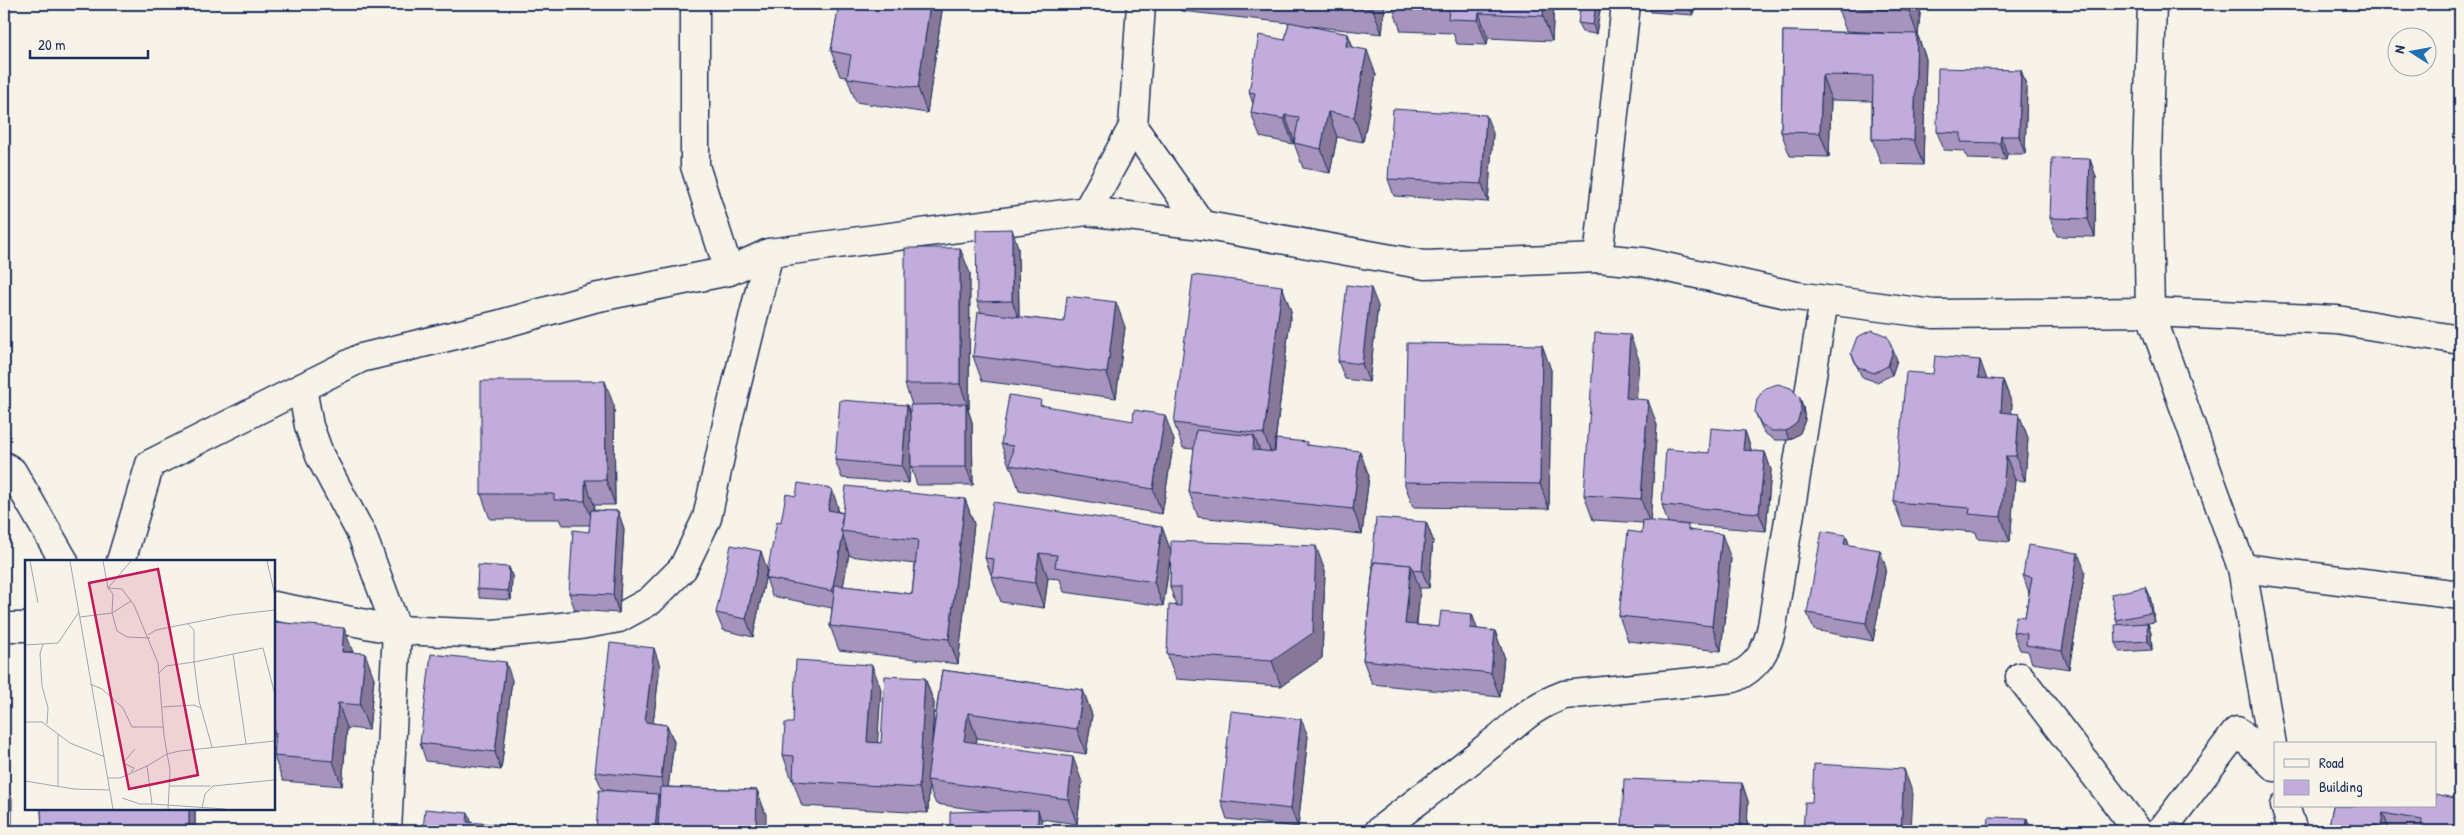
<svg xmlns="http://www.w3.org/2000/svg" width="2464" height="835" viewBox="0 0 2464 835" font-family="'Patrick Hand',sans-serif">
  <style>
    .lines { fill: none; stroke-linecap: round; stroke-linejoin: round }
    .minor-casing { stroke: #1b2f5e; stroke-width: 31 }
    .minor { stroke: #f7f3e8; stroke-width: 28 }
    .wall { fill: #a694bc; stroke: #1b2f5e; fill-rule: evenodd }
    .shaded-wall { fill: #877899; stroke: #1b2f5e }
    .building { fill: #c1acdb; stroke: #1b2f5e }
    .inset-road { fill: none; stroke: #9fa5b1; stroke-width: 1 }
    .view { fill: #c2185b; fill-opacity: 0.15; stroke: #c2185b; stroke-width: 2.5 }
    .inset-edge { fill: none; stroke: #1b2f5e; stroke-width: 2.5 }
  </style>
  <rect width="100%" height="100%" fill="#f7f3e8"/>
  <filter id="ink" filterUnits="userSpaceOnUse"><feTurbulence type="fractalNoise" baseFrequency=".02" numOctaves="2"/><feDisplacementMap in="SourceGraphic" scale="10" xChannelSelector="R" yChannelSelector="G"/><feConvolveMatrix kernelMatrix="1 2 1 2 8 2 1 2 1" color-interpolation-filters="sRGB"/></filter>
  <g filter="url(#ink)">
    <g class="lines">
      <!-- minor casing -->
      <g class="minor-casing">
        <g id="minor">
          <path d="M695,4V166L729,271"/>
          <path d="M1141,4L1133,127L1202,225"/>
          <path d="M2152,4L2147,156L2150,312L2242,568L2460,595"/>
          <path d="M1087,211L1133,127"/>
          <path d="M1598,258L1626,4"/>
          <path d="M302,388L309,426L320,456L362,535L397,630L387,831"/>
          <path d="M4,466L12,471L64,561"/>
          <path d="M121,561L150,464L361,358L501,324L594,298L729,271L769,253L1087,211L1202,225L1425,265L1598,258L1643,262L1796,296L1934,314L2150,312L2337,320L2460,340"/>
          <path d="M2242,568L2275,762"/>
          <path d="M274,606L397,630L493,634L580,625L619,618L650,601L683,568L707,518L727,424L769,253"/>
          <path d="M4,627H26"/>
          <path d="M2020,677L2138,831"/>
          <path d="M2285,806L2293,831"/>
          <path d="M1379,831C1416,802 1454,774 1491,744C1520,722 1527,709 1564,695L1734,678C1758,667 1767,650 1772,626L1824,300"/>
          <path d="M2161,831L2237,731L2275,767"/>
        </g>
      </g>
      <!-- minor -->
      <use href="#minor" class="minor"/>
    </g>
    <!-- wall -->
    <g class="wall">
      <path d="M839,4H943L927,113L856,102L847,77L840,76L831,51Z"/>
      <path d="M1178,4H1385L1382,34L1302,25L1348,34L1353,47L1376,75L1363,142L1337,137L1330,173L1303,168L1294,143L1295,140H1294L1293,144L1260,137L1251,113L1253,104L1249,92L1285,40L1289,23L1181,11Z"/>
      <path d="M1554,4L1552,41L1488,38L1487,45L1457,44L1453,33L1401,31L1392,6Z"/>
      <path d="M1601,4L1596,34L1582,32L1578,23Z"/>
      <path d="M1648,4H1694L1693,15L1651,12Z"/>
      <path d="M1921,4L1918,36L1926,59L1923,165L1881,164L1872,139V101L1831,100L1829,157L1790,156L1781,132L1783,31L1883,33L1846,31L1837,6Z"/>
      <path d="M2021,70L2027,88L2025,154H2007L2006,160L1968,159L1964,151L1944,150L1937,132Z"/>
      <path d="M1493,133L1488,202L1394,196L1388,179Z"/>
      <path d="M2090,159L2096,177L2095,237L2057,236L2050,218Z"/>
      <path d="M1018,247L1019,317L1064,322L1125,327L1116,398L982,381L973,356L981,312L977,302Z"/>
      <path d="M970,273L969,409H968L972,422L973,485H917L911,467L910,459L909,483L842,478L835,460L907,405L910,415L912,405L905,384Z"/>
      <path d="M1282,286L1291,311L1274,452L1308,445L1369,476L1362,534L1198,517L1189,492L1194,449L1183,448L1174,423Z"/>
      <path d="M1378,306L1369,382L1345,379L1338,361Z"/>
      <path d="M1542,345L1551,370L1549,509L1413,507L1404,482Z"/>
      <path d="M1851,353L1897,360L1892,375L1877,382L1862,377L1855,362Z"/>
      <path d="M1639,360L1636,399L1657,425L1650,521L1690,530L1731,559L1721,651L1628,641L1619,616L1642,533L1643,523L1593,520L1584,495Z"/>
      <path d="M1980,360L1986,379L2003,380L2012,404L2011,413L2019,414L2028,438L2025,481L2015,480L2010,542L1978,539L1976,532L1903,526L1894,502L1933,374Z"/>
      <path d="M1800,398L1803,407L1805,420L1800,433L1789,440H1775L1764,433L1755,412Z"/>
      <path d="M614,406L615,505H594V510L618,511L624,529L619,613L575,610L569,593L589,532L590,525H563L560,519H490L481,494Z"/>
      <path d="M1043,406L1174,440L1162,514L1019,490L1012,469L1010,468L1001,444Z"/>
      <path d="M1745,431L1751,449V451L1765,452L1771,470L1766,531L1668,523L1662,505L1709,453Z"/>
      <path d="M965,499L974,524L958,664L839,650L830,626L832,608L772,596L766,578L781,522L838,507L837,511L843,513ZM849,554L850,556L915,564L912,594L843,586Z"/>
      <path d="M1426,522L1433,540L1429,588H1419L1420,590L1417,625L1439,627L1472,614L1477,629L1495,631L1504,656L1500,697L1372,684L1363,660L1373,568L1372,566Z"/>
      <path d="M1162,527L1171,552L1325,571L1322,658L1281,686L1176,679L1167,654L1176,605L1170,587L1171,554L1163,606L1064,592L1060,579L1048,578L1044,608L1001,602L985,558Z"/>
      <path d="M1846,535L1849,545L1886,568L1873,641L1814,630L1807,613Z"/>
      <path d="M509,567L512,576L511,600L480,598L477,589Z"/>
      <path d="M767,569L753,637L723,630L716,613Z"/>
      <path d="M2085,571L2069,669L2032,663L2028,651L2020,650L2013,632L2025,617L2029,593L2023,575Z"/>
      <path d="M2146,587L2150,596L2155,622L2148,623L2151,632L2152,650L2120,652L2116,643L2118,625L2116,620Z"/>
      <path d="M274,622L353,652L374,678L369,730L347,728L342,786L283,781L274,757Z"/>
      <path d="M2460,630V716L2455,701Z"/>
      <path d="M660,666L653,723L667,725L674,742L668,787L757,790L766,815L602,789L595,772Z"/>
      <path d="M942,670L1083,690L1092,715L1086,754L977,738L976,743L1082,782L1077,824L936,804L929,787L928,813L802,806L793,780H792L783,755L793,723L881,689L877,743H881L925,678L934,703L932,741Z"/>
      <path d="M512,680L501,770L426,761L420,743Z"/>
      <path d="M1308,736L1298,827L1227,819L1221,801Z"/>
      <path d="M1742,783L1748,801L1747,831H1622Z"/>
      <path d="M2460,799V831H2328L2333,806Z"/>
      <path d="M41,809H195V831H42Z"/>
    </g>
    <!-- shaded-wall -->
    <g class="shaded-wall">
      <path d="M930,4H943L927,113L918,88Z"/>
      <path d="M1373,4H1385L1382,34L1373,9Z"/>
      <path d="M1544,4H1554L1552,41L1543,16Z"/>
      <path d="M1596,4H1601L1596,34L1593,25Z"/>
      <path d="M1688,4H1694L1693,15Z"/>
      <path d="M1910,4H1921L1918,36L1909,11Z"/>
      <path d="M1479,13L1488,38L1487,45L1478,20Z"/>
      <path d="M1348,34L1357,58L1346,46Z"/>
      <path d="M1917,34L1926,59L1923,165L1914,140Z"/>
      <path d="M1367,50L1376,75L1363,142L1354,117Z"/>
      <path d="M2021,70L2027,88L2025,154L2019,136Z"/>
      <path d="M1822,75L1831,100L1829,157L1820,133Z"/>
      <path d="M1328,112L1337,137L1330,173L1321,149Z"/>
      <path d="M1285,115L1294,140L1293,144L1284,119Z"/>
      <path d="M1486,115L1493,133L1488,202L1482,184Z"/>
      <path d="M2001,136L2007,154L2006,160L2000,143Z"/>
      <path d="M2090,159L2096,177L2095,237L2088,219Z"/>
      <path d="M1012,229L1018,247L1019,319L1012,301Z"/>
      <path d="M960,248L970,273L969,409L960,384Z"/>
      <path d="M1282,286L1291,311L1273,459L1264,434Z"/>
      <path d="M1371,288L1378,306L1369,382L1362,364Z"/>
      <path d="M1116,302L1125,327L1116,398L1107,373Z"/>
      <path d="M1630,335L1639,360L1635,423L1626,398Z"/>
      <path d="M1542,345L1551,370L1549,509L1540,484Z"/>
      <path d="M1893,350L1897,360L1892,375L1888,366Z"/>
      <path d="M1980,360L1989,385L1978,378Z"/>
      <path d="M2003,380L2012,404L2010,437L2001,412Z"/>
      <path d="M605,381L614,406L615,505L606,480Z"/>
      <path d="M1800,398L1803,407L1805,420L1800,433L1789,440L1786,431Z"/>
      <path d="M1648,400L1657,425L1650,524L1641,499Z"/>
      <path d="M966,404L972,422L973,485L966,467Z"/>
      <path d="M907,405L913,423L909,483L902,466Z"/>
      <path d="M2019,414L2028,438L2025,481L2016,456Z"/>
      <path d="M1165,415L1174,440L1162,514L1153,489Z"/>
      <path d="M1745,431L1751,449L1749,468L1743,450Z"/>
      <path d="M1254,436L1264,461L1253,450Z"/>
      <path d="M1360,451L1369,476L1362,534L1353,509Z"/>
      <path d="M1765,452L1771,470L1766,531L1759,513Z"/>
      <path d="M2006,456L2015,480L2010,542L2001,517Z"/>
      <path d="M585,480L594,505V525L585,501Z"/>
      <path d="M832,489L838,507L834,527L828,510Z"/>
      <path d="M965,499L974,524L958,664L949,639Z"/>
      <path d="M618,511L624,529L619,613L613,595Z"/>
      <path d="M1426,522L1433,540L1429,588L1422,571Z"/>
      <path d="M1162,527L1171,552L1163,606L1154,582Z"/>
      <path d="M1722,534L1731,559L1721,651L1712,626Z"/>
      <path d="M1846,535L1852,553L1844,544Z"/>
      <path d="M843,536L849,554L839,609L832,591Z"/>
      <path d="M1316,546L1325,571L1322,658L1281,686L1272,661Z"/>
      <path d="M1880,550L1886,568L1873,641L1866,623Z"/>
      <path d="M761,551L767,569L753,637L746,619Z"/>
      <path d="M1039,553L1048,578L1044,608L1035,583Z"/>
      <path d="M2078,553L2085,571L2069,669L2062,651Z"/>
      <path d="M1411,565L1420,590L1414,649L1405,624Z"/>
      <path d="M509,567L512,576L511,600L508,591Z"/>
      <path d="M2146,587L2150,596L2155,622L2151,613Z"/>
      <path d="M1472,614L1481,639L1470,628Z"/>
      <path d="M2147,623L2151,632L2152,650L2148,641Z"/>
      <path d="M344,628L353,652H342Z"/>
      <path d="M1495,631L1504,656L1500,697L1491,673Z"/>
      <path d="M654,648L660,666L651,740L645,722Z"/>
      <path d="M365,653L374,678L369,730L360,705Z"/>
      <path d="M506,662L512,680L501,770L495,752Z"/>
      <path d="M872,665L881,689L876,767L867,742Z"/>
      <path d="M925,678L934,703L930,780H927L929,787L928,813L919,788Z"/>
      <path d="M1083,690L1092,715L1086,754L1077,729Z"/>
      <path d="M338,703L347,728L342,786L333,761Z"/>
      <path d="M968,713L977,738L973,766L964,741Z"/>
      <path d="M1301,719L1308,736L1298,827L1291,809Z"/>
      <path d="M667,725L674,742L667,797L661,779Z"/>
      <path d="M1073,757L1082,782L1077,824L1068,799Z"/>
      <path d="M1904,769L1913,794L1911,831H1901Z"/>
      <path d="M4,777L12,799V831H4Z"/>
      <path d="M1742,783L1748,801L1747,831H1742L1740,828Z"/>
      <path d="M757,790L766,815V831H756Z"/>
      <path d="M658,794L664,811L663,831H655Z"/>
      <path d="M2460,799V831H2455Z"/>
      <path d="M189,809H195V831H190L189,829Z"/>
      <path d="M1038,810L1045,831H1038Z"/>
      <path d="M468,813L475,831L467,822Z"/>
      <path d="M2383,813L2390,831H2382L2381,827Z"/>
      <path d="M2027,818L2031,831H2026Z"/>
      <path d="M2373,825L2375,831H2372Z"/>
    </g>
    <!-- building -->
    <g class="building">
      <path d="M839,4H930L918,88L847,78L851,55L831,51Z"/>
      <path d="M1327,4H1373V9Z"/>
      <path d="M1392,4H1544L1543,16L1479,13L1478,20L1448,19L1449,8L1392,6Z"/>
      <path d="M1581,4H1596L1593,25L1578,23Z"/>
      <path d="M1838,4H1910L1909,11L1837,6Z"/>
      <path d="M1289,22L1348,34L1346,46L1367,50L1354,117L1328,112L1321,149L1294,143L1299,117L1285,115L1284,119L1251,113L1255,93L1249,92L1259,35L1285,40Z"/>
      <path d="M1783,31L1917,34L1914,140L1872,139L1873,76L1822,75L1820,133L1781,132Z"/>
      <path d="M1938,68L2021,70L2019,136H2001L2000,143L1961,142V133L1937,132Z"/>
      <path d="M1393,109L1486,115L1482,184L1388,179Z"/>
      <path d="M2052,158L2090,159L2088,219L2050,218Z"/>
      <path d="M1012,229V301L977,302L976,230Z"/>
      <rect x="905" y="248" width="55" height="136"/>
      <path d="M1193,275L1282,286L1264,434L1174,423Z"/>
      <path d="M1347,285L1371,288L1362,364L1338,361Z"/>
      <path d="M1067,296L1116,302L1107,373L973,356L978,312L1064,322Z"/>
      <path d="M1872,330L1887,336L1893,350L1888,366L1874,373L1858,367L1851,353L1857,337Z"/>
      <path d="M1595,333L1630,335L1626,398L1648,400L1641,499L1584,495Z"/>
      <path d="M1407,343L1542,345L1540,484L1404,482Z"/>
      <path d="M1935,356L1980,360L1978,378L2003,380L2001,412L2019,414L2016,456H2006L2001,517L1969,514L1970,508L1894,502L1906,372L1933,374Z"/>
      <path d="M481,381H605L606,480H585V501L554,500V494H481Z"/>
      <path d="M1778,384L1791,388L1800,398L1801,411L1797,423L1786,431H1772L1761,424L1755,412L1757,399L1765,388Z"/>
      <path d="M1009,395L1041,400L1040,405L1133,421L1134,410L1165,415L1153,489L1010,465L1013,446L1001,444Z"/>
      <path d="M840,400L907,405L902,466L835,460Z"/>
      <path d="M966,404V467H911L910,405Z"/>
      <path d="M1711,428L1745,431L1743,450L1765,452L1759,513L1662,505L1666,449L1709,453Z"/>
      <path d="M1196,430L1254,436L1253,450L1275,452L1276,439L1307,442L1306,445L1360,451L1353,509L1189,492Z"/>
      <path d="M798,483L832,489L828,510L843,513L841,524H842L841,531L843,536L832,591L766,578L777,521L781,522L786,494L796,496Z"/>
      <path d="M846,486L965,499L949,639L830,626L835,585L912,594L918,540L841,531Z"/>
      <path d="M993,502L1162,527L1154,582L1055,567L1057,555L1039,553L1035,583L992,577L994,559L985,558Z"/>
      <path d="M591,510L618,511L613,595L569,593L573,530L589,532Z"/>
      <path d="M1376,518L1426,522L1422,571L1413,570L1411,565L1374,562L1373,566H1372Z"/>
      <path d="M1643,520L1688,525V530L1722,534L1712,626L1619,616L1628,531L1642,533Z"/>
      <path d="M1822,531L1846,535L1844,544L1880,550L1866,623L1807,613Z"/>
      <path d="M1171,541L1316,546L1313,633L1272,661L1167,654L1169,605L1181,606V587H1170Z"/>
      <path d="M731,545L761,551L746,619L716,613Z"/>
      <path d="M2028,545L2078,553L2062,651L2026,645L2027,634L2013,632L2016,616L2025,617L2032,577L2023,575Z"/>
      <path d="M1374,562L1411,565L1405,624L1439,627L1441,611L1472,614L1470,628L1495,631L1491,673L1363,660Z"/>
      <path d="M478,565L509,567L508,591L477,589Z"/>
      <path d="M2146,587L2151,613L2116,620L2111,594Z"/>
      <path d="M274,622L344,628L342,652L365,653L360,705L338,703L333,761L274,756L276,733L274,732Z"/>
      <path d="M2147,623L2148,641L2116,643L2115,625Z"/>
      <path d="M2460,630V702L2455,701Z"/>
      <path d="M610,643L654,648L645,722L667,725L661,779L595,772Z"/>
      <path d="M431,654L506,662L495,752L420,743Z"/>
      <path d="M796,660L872,665L867,742L881,743L885,676L925,678L919,788L793,781L794,756L783,755L785,723H793Z"/>
      <path d="M942,670L1083,690L1077,729L968,713L964,741L1073,757L1068,799L927,780Z"/>
      <path d="M1231,711L1301,719L1291,809L1221,801Z"/>
      <path d="M1814,764L1904,769L1901,831H1803L1805,802H1812Z"/>
      <path d="M1624,779L1742,783L1740,828L1656,824V831H1622Z"/>
      <path d="M660,787L757,790L756,831H658Z"/>
      <path d="M599,790L658,794L655,831H596Z"/>
      <path d="M2435,794L2460,799L2455,831H2421L2422,820L2383,813L2381,827L2373,825L2372,831H2328L2333,806H2435Z"/>
      <path d="M41,809H189V829L42,831Z"/>
      <path d="M425,809L468,813L467,822L578,831H423Z"/>
      <path d="M1038,810V831H950V812Z"/>
      <path d="M1989,817L2027,818L2026,831H1988Z"/>
      <path d="M2171,822L2209,831H2169Z"/>
      <path d="M2052,823L2090,830V831H2050Z"/>
      <path d="M1100,825V831H1050V827Z"/>
      <rect x="1378" y="830" width="71" height="1"/>
    </g>
  </g>
  <!-- overview -->
  <g transform="translate(25 560)">
    <rect width="250" height="250" fill="#f7f3e8"/>
    <path class="inset-road" d="M5,1L13,43M45,1L88,249M78,1L83,28L88,34L87,53L92,71L102,77L125,78M242,1L250,36M83,28L97,29L109,45L133,103L139,176L145,210L143,249M83,28L106,1M55,57L87,53L106,41M123,75L131,70L206,55L250,50M18,84L15,94L17,126L23,148L22,164M0,85L33,83L54,52M208,94L221,184M134,113L141,106L169,102V70L163,64M65,124L77,129L98,148L107,167H138M138,147L169,145L176,148M0,162H17L45,183L80,197M33,174V226M187,187L174,141L169,102L238,88L250,135M106,212L109,208L98,203L110,189M83,218H95L122,206M0,221L49,229L85,230M145,226H186M97,238L115,244H127M177,248L180,234L188,226L250,220M200,249L127,244L122,206L142,194L155,191L250,181"/>
    <path class="view" d="M133,9L173,215L104,229L64,23Z"/>
    <rect width="250" height="250" class="inset-edge"/>
  </g>
  <!-- margin -->
  <rect width="2464" height="835" fill="none" stroke="#f7f3e8" stroke-width="20"/>
  <rect x="10" y="10" width="2444" height="815" fill="none" stroke="#1b2f5e" stroke-width="2" filter="url(#ink)"/>
  <!-- legend -->
  <rect x="2274" y="742" width="162" height="65" fill="#f7f3e8" stroke="#9fa5b1"/>
  <rect x="2284" y="759" width="25" height="8" fill="#f7f3e8" stroke="#9fa5b1"/>
  <text x="2319" y="768" font-size="15" fill="#1b2f5e">Road</text>
  <rect x="2284" y="780" width="25" height="15" fill="#c1acdb" stroke="#9fa5b1"/>
  <text x="2319" y="792" font-size="15" fill="#1b2f5e">Building</text>
  <!-- north arrow -->
  <g transform="translate(2412 52) rotate(281)"><circle r="24" fill="#f7f3e8" stroke="#9fa5b1"/>
  <path d="M0-4L9 19L0 12L-9 19Z" fill="#1f6fb2"/>
  <text y="-8" font-size="14" font-weight="bold" text-anchor="middle" fill="#1b2f5e">N</text>
  </g>
  <!-- scale -->
  <path d="M30 50v8h118v-8" fill="none" stroke="#1b2f5e" stroke-width="2.5"/>
  <text x="38" y="50" font-size="15" fill="#1b2f5e" stroke="#f7f3e8" stroke-width="4" paint-order="stroke">20 m</text>
</svg>
